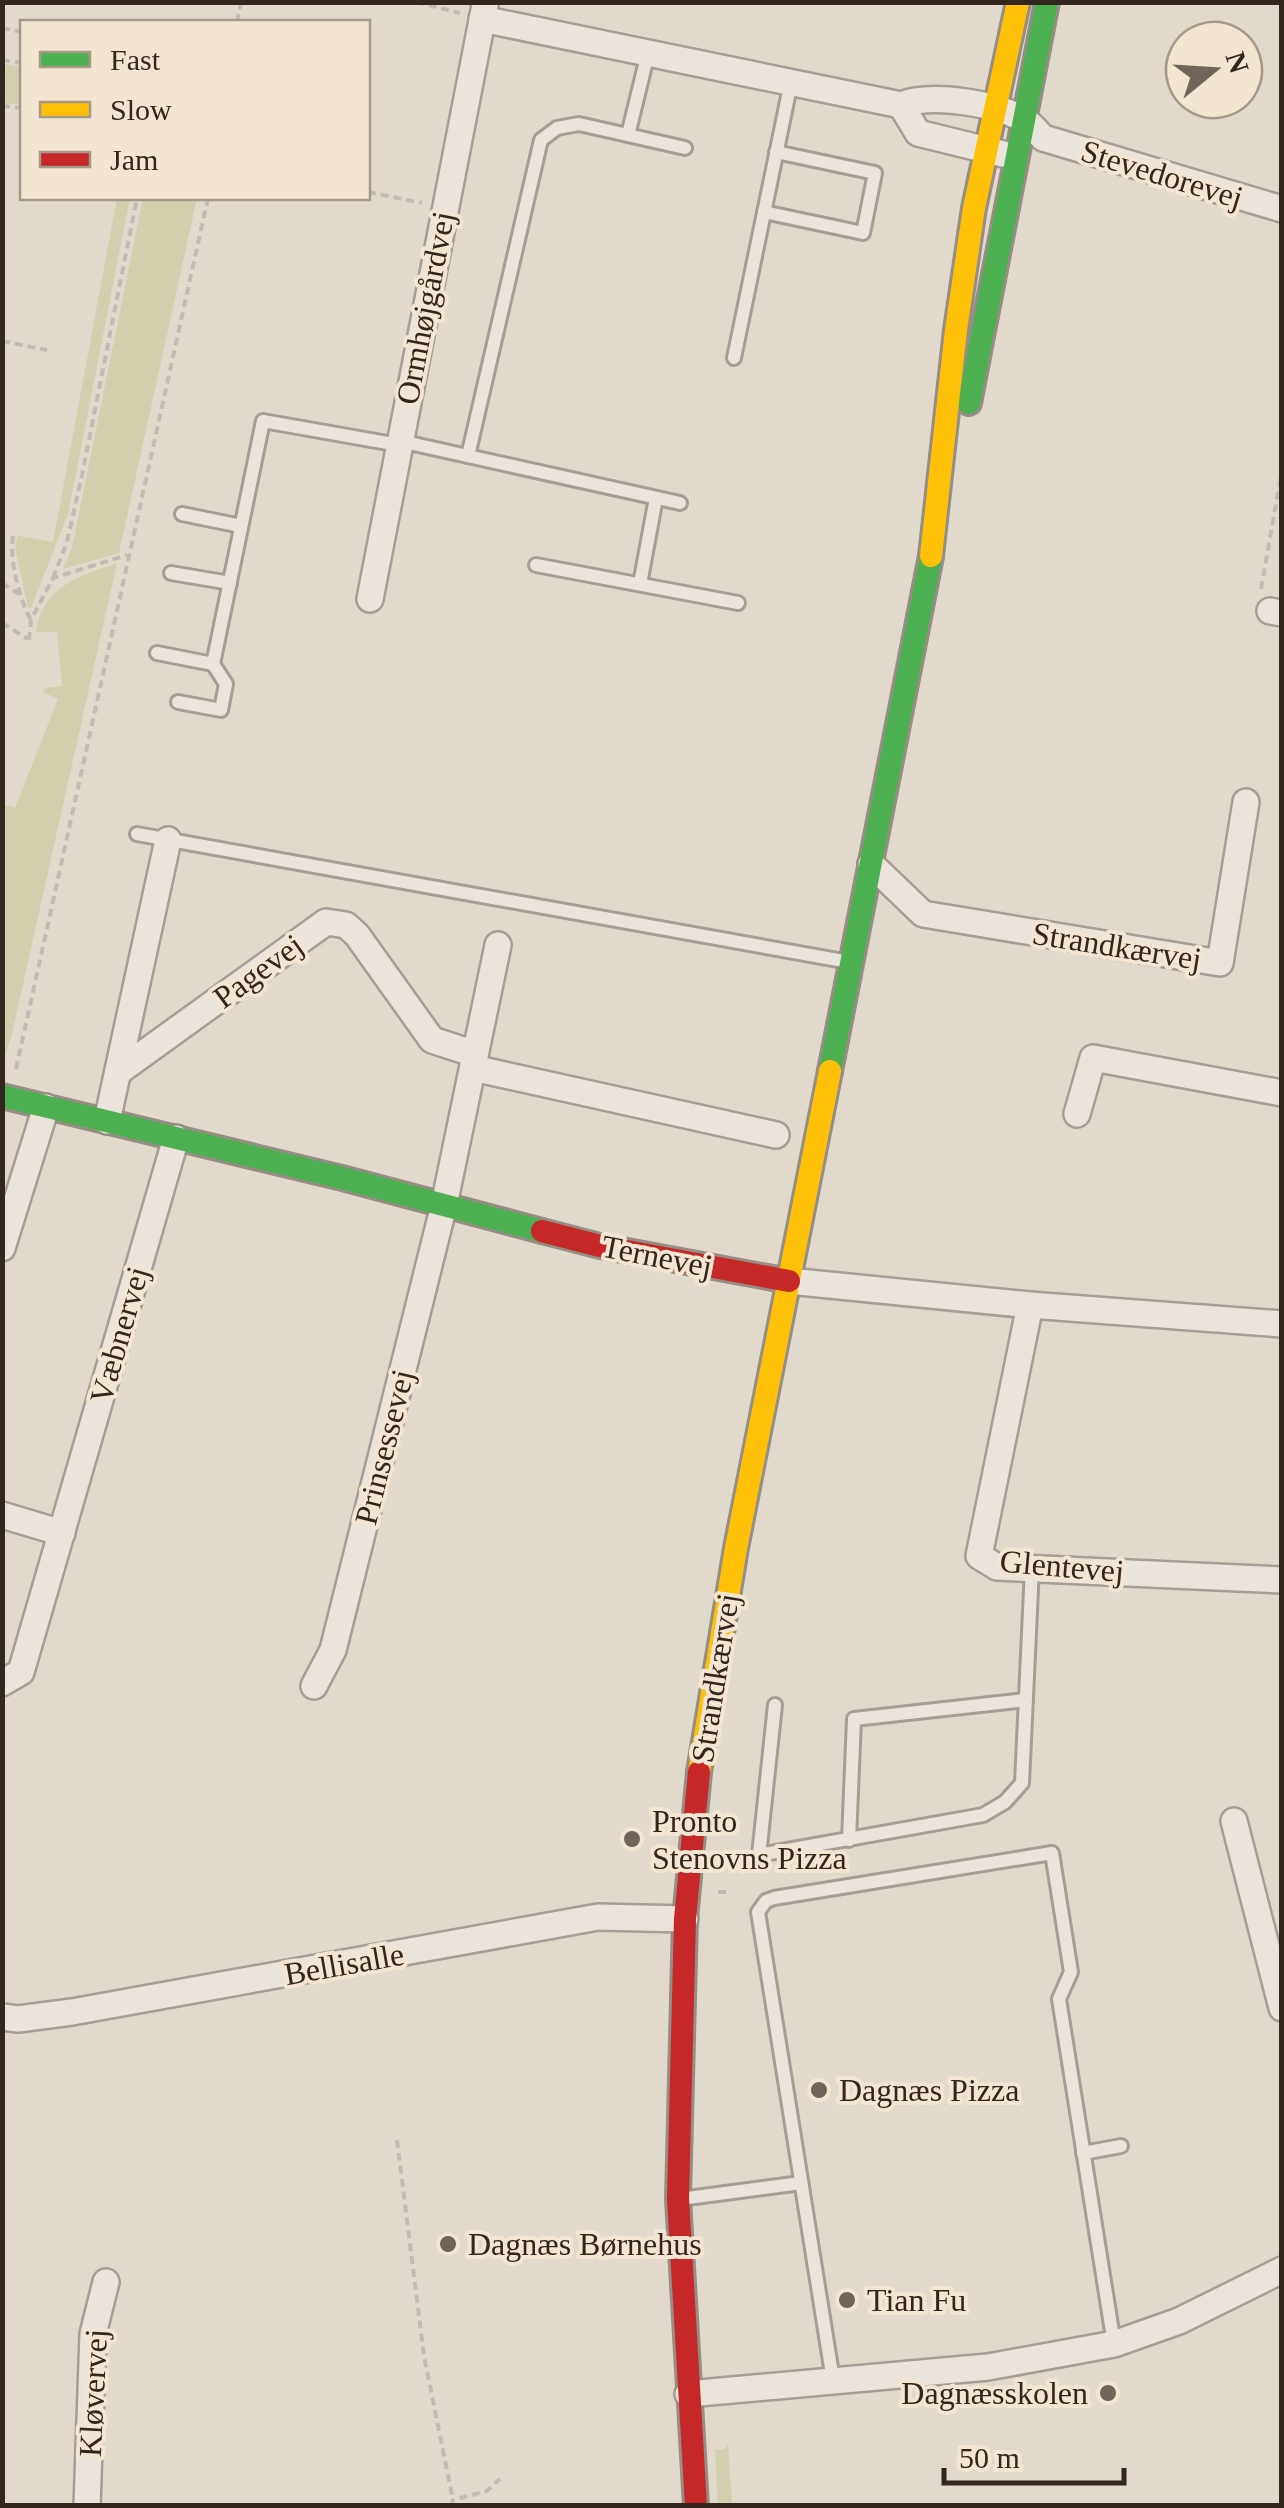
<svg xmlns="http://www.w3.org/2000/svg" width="1284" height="2508" viewBox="0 0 1284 2508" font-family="'Times New Roman',serif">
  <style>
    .green { fill: #d2cfaf }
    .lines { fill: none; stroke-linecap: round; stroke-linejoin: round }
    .lane-casing { stroke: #a69e95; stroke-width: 18 }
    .street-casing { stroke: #a69e95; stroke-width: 30 }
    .fast-casing { stroke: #968e84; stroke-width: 28 }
    .slow-casing { stroke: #968e84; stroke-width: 28 }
    .jam-casing { stroke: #968e84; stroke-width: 28 }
    .path { stroke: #c2bbb3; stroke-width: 4; stroke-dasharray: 8 5; stroke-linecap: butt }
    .lane { stroke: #eae4dc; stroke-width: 12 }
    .street { stroke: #eae4dc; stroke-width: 25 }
    .fast { stroke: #4caf50; stroke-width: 22 }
    .slow { stroke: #ffc107; stroke-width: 22 }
    .jam { stroke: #c62828; stroke-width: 22 }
    .poi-dot { fill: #70655b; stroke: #f2e5d1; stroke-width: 4 }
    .labels { text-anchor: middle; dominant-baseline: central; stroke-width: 8; stroke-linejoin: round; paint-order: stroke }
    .street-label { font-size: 32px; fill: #33261e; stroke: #f2e5d1 }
    .poi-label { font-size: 32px; fill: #33261e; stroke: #f2e5d1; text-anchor: start }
  </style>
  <rect width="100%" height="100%" fill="#e1d9cc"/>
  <!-- green -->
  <g class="green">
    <path d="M3,64L22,68V104H6L3,95Z"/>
    <path d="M117,198H130L68,514L31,608H28L15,547L18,536L53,542Z"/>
    <path d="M143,198H197L119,553L63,569L72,548Z"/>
    <path d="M117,563L11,1038L3,1061V804L15,808L58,699L43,692L45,688L62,686L57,632H36C42,586 80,576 117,563Z"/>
    <path d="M728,2444L732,2505H718L715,2450L725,2449Z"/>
  </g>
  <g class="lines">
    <!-- lane casing -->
    <g class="lane-casing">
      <g id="lane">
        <path d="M628,135L648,53"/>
        <path d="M764,212L863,233L875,173L776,152"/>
        <path d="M734,358L791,82"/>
        <path d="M400,441L680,503"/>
        <path d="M468,456L541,140L557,128L579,124L685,148"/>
        <path d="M182,514L241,526"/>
        <path d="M536,565L738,603"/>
        <path d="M171,573L230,583"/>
        <path d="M640,584L656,498"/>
        <path d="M157,653L213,664L263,421L399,445"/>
        <path d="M178,702L221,710L226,684L213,664"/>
        <path d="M137,834L849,962"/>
        <path d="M775,1705L759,1855L983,1815L1005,1802L1022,1783L1032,1568"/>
        <path d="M849,1840L854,1719L1026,1700"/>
        <path d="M1083,2153L1121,2146"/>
        <path d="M680,2199L801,2183"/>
        <path d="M833,2380L758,1912L766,1901L774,1898L1052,1853L1071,1972L1059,1999L1114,2344"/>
      </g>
    </g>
    <!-- street casing -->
    <g class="street-casing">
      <g id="street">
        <path d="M482,19L901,105C931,93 998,103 1026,121C1032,125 1038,133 1043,138L1282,209"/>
        <path d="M901,105L918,133L1003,154"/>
        <path d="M370,599L485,5"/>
        <path d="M1270,611L1282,613"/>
        <path d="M871,864L923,914L1220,963L1246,802"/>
        <path d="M473,1068L776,1135"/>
        <path d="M118,1072L326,922L346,925L357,935L432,1040L475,1054"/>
        <path d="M1077,1114L1093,1058L1282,1093"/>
        <path d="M107,1121L168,840"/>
        <path d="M2,1248L46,1107"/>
        <path d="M789,1281L1030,1305L1282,1324"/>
        <path d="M1030,1305L979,1556L997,1567L1282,1580"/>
        <path d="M2,1515L62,1533"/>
        <path d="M2,1683L21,1672L176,1138"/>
        <path d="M314,1686L333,1650L444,1205L498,945"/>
        <path d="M1234,1821L1282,2008"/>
        <path d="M2,2017L18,2019L72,2012L598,1917L685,1919"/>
        <path d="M688,2394L988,2367L1114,2344L1179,2321L1282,2270"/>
        <path d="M87,2506L93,2334L106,2282"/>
      </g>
    </g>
    <!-- fast casing -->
    <g class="fast-casing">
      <g id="fast">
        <path d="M969,403L1047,2"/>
        <path d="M830,1071L931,556"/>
        <path d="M2,1096L342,1178L542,1231"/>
      </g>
    </g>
    <!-- slow casing -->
    <g class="slow-casing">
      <g id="slow">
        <path d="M931,556L956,330L974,208L1018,2"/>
        <path d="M699,1772L736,1548L830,1071"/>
      </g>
    </g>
    <!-- jam casing -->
    <g class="jam-casing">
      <g id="jam">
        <path d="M542,1231L600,1246L789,1281"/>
        <path d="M696,2506L678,2199L685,1919L699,1772"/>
      </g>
    </g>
    <!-- path -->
    <g class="path">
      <path d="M416,2L460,13"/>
      <path d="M237,22L241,2"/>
      <path d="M2,28L22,32"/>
      <path d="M2,60L22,63"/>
      <path d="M2,106L22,108"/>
      <path d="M368,192L422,203"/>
      <path d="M2,341L47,350"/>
      <path d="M13,536C9,559 19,599 31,620"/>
      <path d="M53,578L67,542L82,475L137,198"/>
      <path d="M2,583L19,594"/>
      <path d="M1261,589L1282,470"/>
      <path d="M2,623L28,639"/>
      <path d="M29,640L31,620L53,578L127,555"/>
      <path d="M16,1069L208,198"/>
      <path d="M718,1892H731"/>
      <path d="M397,2140L424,2356L453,2500"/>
      <path d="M451,2506L453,2500L487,2491L500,2479"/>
    </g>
    <!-- lane -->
    <use href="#lane" class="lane"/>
    <!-- street -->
    <use href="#street" class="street"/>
    <!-- fast -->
    <use href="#fast" class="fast"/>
    <!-- slow -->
    <use href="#slow" class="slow"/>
    <!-- jam -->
    <use href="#jam" class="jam"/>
  </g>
  <!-- markers -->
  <g class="poi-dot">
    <circle cx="632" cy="1839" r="10"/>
    <circle cx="819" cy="2090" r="10"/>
    <circle cx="448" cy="2244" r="10"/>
    <circle cx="847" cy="2300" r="10"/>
    <circle cx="1108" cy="2393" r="10"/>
  </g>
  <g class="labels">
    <!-- street labels -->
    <g class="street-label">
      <text transform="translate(1162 174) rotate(17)">Stevedorevej</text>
      <text transform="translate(425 308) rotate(-79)">Ormhøjgårdvej</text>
      <text transform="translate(1117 946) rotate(9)">Strandkærvej</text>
      <text transform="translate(258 971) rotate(-36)">Pagevej</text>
      <text transform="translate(657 1256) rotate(11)">Ternevej</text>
      <text transform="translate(119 1335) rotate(-74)">Væbnervej</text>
      <text transform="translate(384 1447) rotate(-76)">Prinsessevej</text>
      <text transform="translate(1062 1566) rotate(5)">Glentevej</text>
      <text transform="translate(715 1678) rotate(-81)">Strandkærvej</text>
      <text transform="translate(344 1964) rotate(-10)">Bellisalle</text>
      <text transform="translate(93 2393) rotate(-87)">Kløvervej</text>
    </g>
    <!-- poi labels -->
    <g class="poi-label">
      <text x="652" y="1821">Pronto<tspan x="652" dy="37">Stenovns Pizza</tspan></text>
      <text x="839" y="2090">Dagnæs Pizza</text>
      <text x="468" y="2244">Dagnæs Børnehus</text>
      <text x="867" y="2300">Tian Fu</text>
      <text x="1088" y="2393" text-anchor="end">Dagnæsskolen</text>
    </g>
  </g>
  <!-- border -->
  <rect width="1284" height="2508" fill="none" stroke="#33261e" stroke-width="10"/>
  <!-- legend -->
  <rect x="20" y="20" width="350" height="180" fill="#f2e5d1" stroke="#a69989" stroke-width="2.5"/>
  <rect x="40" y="52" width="50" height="15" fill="#4caf50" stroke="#a69989" stroke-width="2.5"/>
  <text x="110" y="70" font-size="30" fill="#33261e">Fast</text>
  <rect x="40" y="102" width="50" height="15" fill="#ffc107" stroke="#a69989" stroke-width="2.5"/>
  <text x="110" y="120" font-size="30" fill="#33261e">Slow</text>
  <rect x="40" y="152" width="50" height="15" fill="#c62828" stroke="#a69989" stroke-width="2.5"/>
  <text x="110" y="170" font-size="30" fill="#33261e">Jam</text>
  <!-- north arrow -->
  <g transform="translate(1214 70) rotate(72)"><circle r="48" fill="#f2e5d1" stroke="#a69989" stroke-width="2.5"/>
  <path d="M0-8L18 38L0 25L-18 38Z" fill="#70655b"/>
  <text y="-15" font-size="28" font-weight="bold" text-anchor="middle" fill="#33261e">N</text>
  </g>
  <!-- scale -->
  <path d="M944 2468v15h180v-15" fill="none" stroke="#33261e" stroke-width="5"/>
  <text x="959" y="2468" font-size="30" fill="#33261e" stroke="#f2e5d1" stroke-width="8" paint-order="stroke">50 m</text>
</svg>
